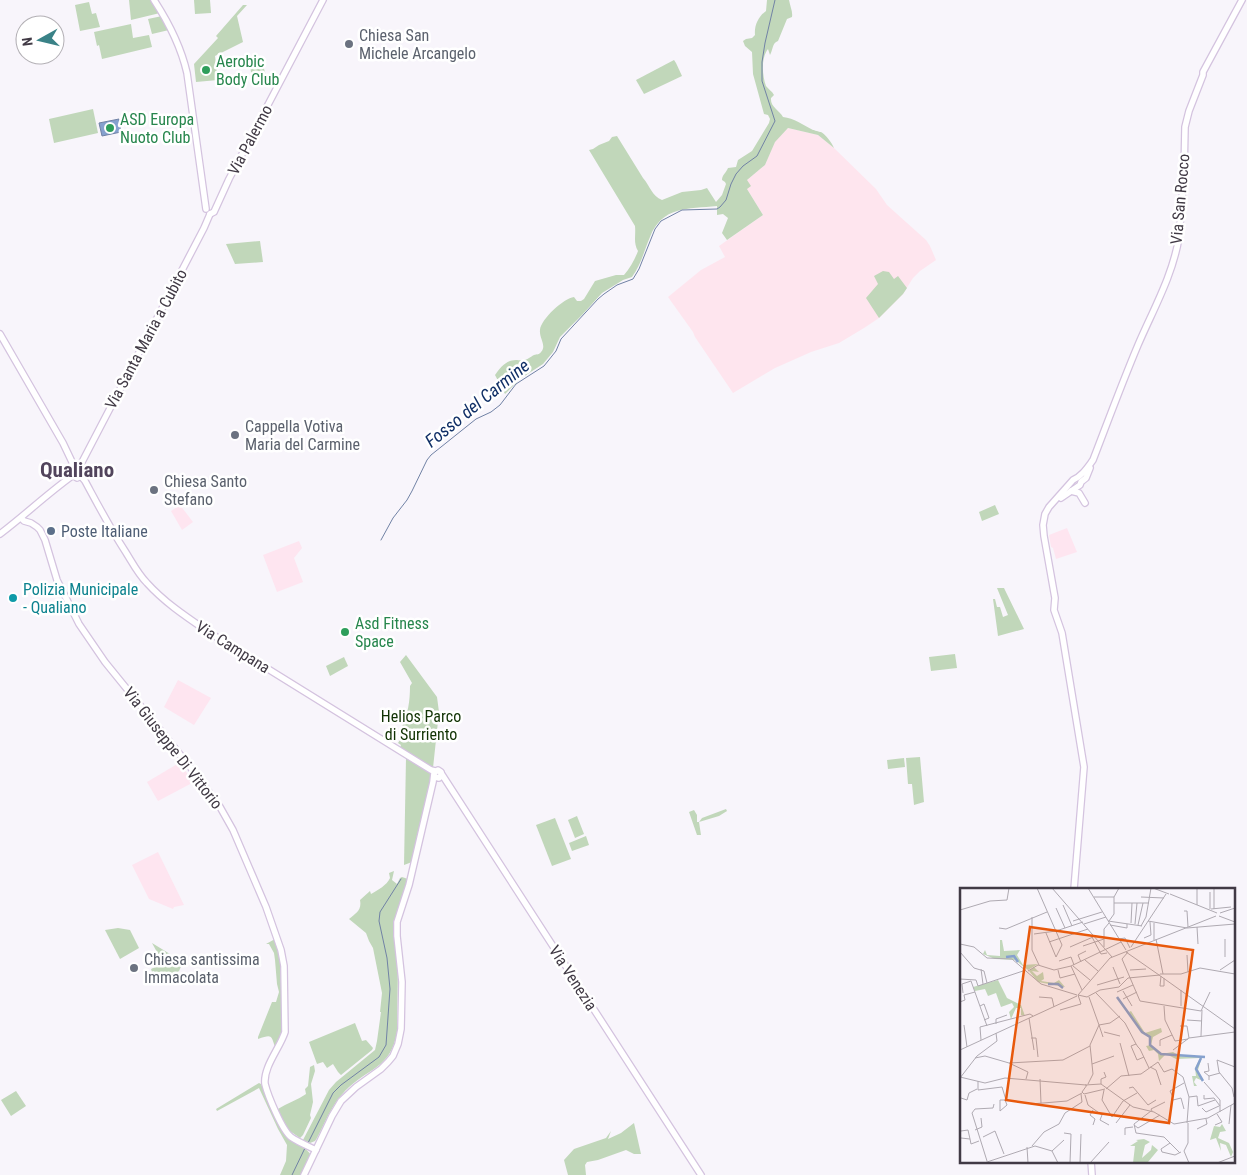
<svg xmlns="http://www.w3.org/2000/svg" width="1247" height="1175" viewBox="0 0 1247 1175" font-family="'Roboto Condensed',sans-serif">
  <style>
    .industrial { fill: #fee5ee }
    .education { fill: #fee5f0 }
    .green { fill: #c1d7ba }
    .water { fill: #86a1ce; stroke: #7182a5 }
    .lines { fill: none; stroke-linecap: round; stroke-linejoin: round }
    .stream { stroke: #7182a5; stroke-width: 1 }
    .secondary-casing { stroke: #d4c3df; stroke-width: 8 }
    .secondary { stroke: #fff; stroke-width: 5.5 }
    .worship-dot { fill: #6b7280; stroke: #fff; stroke-width: 2 }
    .leisure-dot { fill: #2e9e5b; stroke: #fff; stroke-width: 2 }
    .service-dot { fill: #5c6f8a; stroke: #fff; stroke-width: 2 }
    .culture-dot { fill: #0f9aa8; stroke: #fff; stroke-width: 2 }
    .labels { text-anchor: middle; dominant-baseline: central; stroke-width: 5; stroke-linejoin: round; paint-order: stroke }
    .worship-label { font-size: 16px; fill: #5b616d; stroke: #fff; text-anchor: start }
    .leisure-label { font-size: 16px; fill: #27864d; stroke: #fff; text-anchor: start }
    .street-label { font-size: 16px; fill: #413a45; stroke: #fff }
    .service-label { font-size: 16px; fill: #4e5e75; stroke: #fff; text-anchor: start }
    .culture-label { font-size: 16px; fill: #0d838f; stroke: #fff; text-anchor: start }
    .park-label { font-size: 16px; fill: #103203; stroke: #fff }
    .water-label { font-size: 18px; font-style: italic; fill: #102f66; stroke: #fff }
    .district-label { font-size: 21px; font-weight: bold; fill: #52455c; stroke: #fff }
    .inset-river { fill: none; stroke: #86a1ce; stroke-width: 2.5 }
    .inset-road { fill: none; stroke: #afaab2; stroke-width: 1 }
    .view { fill: #e8590c; fill-opacity: 0.15; stroke: #e8590c; stroke-width: 2.5 }
    .inset-edge { fill: none; stroke: #413a45; stroke-width: 2.5 }
  </style>
  <rect width="100%" height="100%" fill="#f8f5fb"/>
  <!-- industrial -->
  <path class="industrial" d="M788,128L818,135L834,148L876,189L887,205L926,240L930,246L936,260L920,271L913,278L903,294L879,318L864,328L839,343L811,352L775,368L733,393L695,337L693,332L668,297L701,270L725,257L719,246L763,215L747,189V180L765,165L775,141Z"/>
  <!-- education -->
  <g class="education">
    <path d="M180,505L193,522L182,530L171,511Z"/>
    <path d="M1067,528L1077,552L1056,559L1053,548L1051,547L1049,535Z"/>
    <path d="M299,541L302,548L294,558L303,582L277,592L263,555Z"/>
    <path d="M178,680L211,698L194,725L164,707Z"/>
    <path d="M179,763L194,782L158,801L147,782Z"/>
    <path d="M158,852L184,905L174,907L173,909L149,899L132,865Z"/>
  </g>
  <!-- green -->
  <g class="green">
    <path d="M129,0H152L160,13L131,20Z"/>
    <path d="M194,0H210L211,13L195,14Z"/>
    <path d="M767,0H789C790,6 793,12 792,17L787,19L778,41C772,43 773,50 770,55L768,49C761,58 762,75 766,86C768,89 772,91 774,95L771,98C770,107 779,110 783,117C794,118 803,125 813,130C814,130 819,132 821,132C826,135 832,143 834,148L818,135L788,128L775,142L765,165L747,180L751,186L747,189L763,215L727,240L722,233L728,218L723,214L717,215V206C688,209 662,206 650,237C644,251 641,265 632,277L623,280L602,293L583,314L560,337L553,352L543,364L520,379L505,394L495,375C500,368 506,360 516,360C518,360 521,361 524,360C527,360 530,357 534,355C537,354 539,355 541,352C547,346 539,338 540,330C541,319 564,298 574,297L577,301H581L584,299L595,281L616,275H624C630,268 635,259 638,251C633,242 636,236 635,226L589,150L593,149L599,145L609,141L612,137L617,136L643,178C650,186 652,196 662,200L682,192L701,190L707,188L716,202L722,195L726,184L725,182L722,180C722,175 726,173 728,168L736,167L738,160L752,151L769,123L770,119L768,115L764,114L753,74L752,52L745,46L743,41L746,39L752,38L755,35C754,25 759,16 766,11Z"/>
    <path d="M89,2L92,14L96,13L100,27L80,31L75,5Z"/>
    <path d="M243,5H247L237,16L243,42L215,56L218,80L196,82L194,64L218,38L216,36Z"/>
    <path d="M162,16L169,30L152,34L148,19Z"/>
    <path d="M131,24L133,38L149,35L152,47L102,59L99,45L97,46L94,32Z"/>
    <path d="M261,58L266,76L252,77L249,61Z"/>
    <path d="M674,60L676,63L682,76L644,94L636,80Z"/>
    <path d="M93,109L98,133L54,143L49,119Z"/>
    <path d="M260,241L263,262L235,264L226,244Z"/>
    <path d="M883,271L889,272L894,279L898,276L907,288L903,294L879,318L866,298L878,284L874,276Z"/>
    <path d="M995,505L999,514L982,521L979,512Z"/>
    <path d="M997,588H1004L1024,629L998,636L993,599H995L997,607H1000L1003,617L1008,615Z"/>
    <path d="M955,654L957,668L931,671L929,657Z"/>
    <path d="M406,655L437,697L439,712L433,768L400,748L401,745L398,743L406,731L402,727C408,714 410,701 410,686L412,683L400,662Z"/>
    <path d="M344,657L348,666L330,676L326,666Z"/>
    <path d="M920,757L924,802L914,805L912,784H908L906,758Z"/>
    <path d="M406,758L432,774L412,862L404,865Z"/>
    <path d="M904,758L905,767L888,769L887,760Z"/>
    <path d="M726,809L727,811L719,816L699,822L701,835H697L689,812L694,810L697,815V822H699L702,818Z"/>
    <path d="M577,816L584,834L575,838L568,820Z"/>
    <path d="M555,818L571,859L552,866L536,825Z"/>
    <path d="M586,836L589,845L572,851L569,843Z"/>
    <path d="M394,871L392,880L397,884L400,878L402,877L408,879L394,925L398,966L397,1032C391,1069 367,1068 345,1091C332,1104 325,1123 317,1138L315,1141L310,1143L303,1140L329,1090L336,1082L375,1050L377,1041L381,1012H380L382,993L373,948L369,941L366,933L349,919C356,913 362,910 360,900L370,891L371,894C378,890 387,885 390,878L389,873Z"/>
    <path d="M118,928L130,930L139,948L120,959L105,930Z"/>
    <path d="M275,939L280,962L282,1019L281,1035L275,1047C271,1034 271,1035 258,1039V1037L272,1002H276L279,992L277,984L275,960L274,953L269,944H266Z"/>
    <path d="M152,943L183,962L179,971L160,982L154,971L152,972L151,969L163,963Z"/>
    <path d="M355,1023L362,1041L366,1040L373,1048L372,1050L341,1075L338,1072L333,1064L327,1068L323,1062L317,1064L309,1042Z"/>
    <path d="M314,1065L315,1071L311,1084L313,1102L310,1115L311,1118L303,1135L300,1138L287,1129L278,1109C287,1103 298,1100 306,1094L305,1089L308,1086L310,1067Z"/>
    <path d="M259,1083L261,1084L283,1132C291,1145 305,1145 311,1155L301,1175H280L286,1161L287,1145L278,1129L259,1088L217,1111L216,1109Z"/>
    <path d="M16,1091L26,1106L11,1116L1,1100Z"/>
    <path d="M634,1123L641,1154H634L626,1150L598,1160L587,1162L585,1165L586,1175H568L564,1160L574,1149L606,1138L611,1131L608,1139L621,1133Z"/>
  </g>
  <!-- water -->
  <path class="water" d="M119,119L121,132L102,136L99,123Z"/>
  <g class="lines">
    <!-- stream -->
    <g class="stream">
      <path d="M381,540L393,518L407,500L412,491L427,460L431,455L476,419L491,412L500,405L516,384L544,366L556,351L561,339L598,299L604,294L617,285L633,279L639,269L655,229L661,221L682,210L717,209L720,207L726,200L731,184L736,174L743,166L757,156L775,121L762,81V62L765,43L775,0"/>
      <path d="M307,1145L333,1093L341,1085L379,1057L386,1045L390,989L387,958L379,921L380,912L401,879"/>
      <path d="M292,1175L305,1148"/>
    </g>
    <!-- secondary casing -->
    <g class="secondary-casing">
      <g id="secondary">
        <path d="M154,0C169,23 181,47 187,73L206,209"/>
        <path d="M210,214L214,212L229,179L323,0"/>
        <path d="M0,334L63,443L73,464"/>
        <path d="M73,464L70,467L71,474L77,478L81,476"/>
        <path d="M81,464L204,228L210,214"/>
        <path d="M81,476L85,481C98,505 110,528 125,551C132,562 138,574 147,583C165,603 188,618 210,633L431,770L435,771"/>
        <path d="M1071,491L1079,493L1085,503"/>
        <path d="M1061,498L1080,485L1081,482L1086,478L1090,468"/>
        <path d="M21,518L24,521L31,523L37,527L40,530L45,540L57,580L79,624L105,662L191,768L220,807L233,830L266,907L281,950L284,966L285,1032C280,1048 263,1067 265,1084C268,1096 282,1130 291,1137C298,1142 308,1146 316,1150"/>
        <path d="M0,534C25,515 47,494 72,476"/>
        <path d="M441,773L701,1175"/>
        <path d="M1074,889L1084,767L1062,633L1054,610L1055,598L1044,536L1043,525L1045,514L1049,507L1073,480C1082,476 1087,468 1093,460C1108,421 1122,383 1138,345C1153,310 1173,275 1179,237L1184,174L1185,127L1189,111L1203,75V72L1242,0"/>
        <path d="M1091,1161L1092,1175"/>
        <path d="M304,1175L332,1116L341,1101L356,1087L381,1069L388,1062L393,1056L398,1044L401,1029L402,982L397,936V922L409,885L433,782L434,773L438,770L441,772V776L439,778L435,777L434,775"/>
      </g>
    </g>
    <!-- secondary -->
    <use href="#secondary" class="secondary"/>
  </g>
  <!-- markers -->
  <g class="worship-dot">
    <circle cx="349" cy="44" r="5"/>
    <circle cx="235" cy="435" r="5"/>
    <circle cx="154" cy="490" r="5"/>
    <circle cx="134" cy="968" r="5"/>
  </g>
  <g class="leisure-dot">
    <circle cx="206" cy="70" r="5"/>
    <circle cx="110" cy="128" r="5"/>
    <circle cx="345" cy="632" r="5"/>
  </g>
  <circle class="service-dot" cx="51" cy="531" r="5"/>
  <circle class="culture-dot" cx="13" cy="598" r="5"/>
  <g class="labels">
    <!-- worship labels -->
    <g class="worship-label">
      <text x="359" y="35">Chiesa San<tspan x="359" dy="18">Michele Arcangelo</tspan></text>
      <text x="245" y="426">Cappella Votiva<tspan x="245" dy="18">Maria del Carmine</tspan></text>
      <text x="164" y="481">Chiesa Santo<tspan x="164" dy="18">Stefano</tspan></text>
      <text x="144" y="959">Chiesa santissima<tspan x="144" dy="18">Immacolata</tspan></text>
    </g>
    <!-- leisure labels -->
    <g class="leisure-label">
      <text x="216" y="61">Aerobic<tspan x="216" dy="18">Body Club</tspan></text>
      <text x="120" y="119">ASD Europa<tspan x="120" dy="18">Nuoto Club</tspan></text>
      <text x="355" y="623">Asd Fitness<tspan x="355" dy="18">Space</tspan></text>
    </g>
    <!-- street labels -->
    <g class="street-label">
      <text transform="translate(250 140) rotate(-62)">Via Palermo</text>
      <text transform="translate(1180 199) rotate(-85)">Via San Rocco</text>
      <text transform="translate(146 339) rotate(-62)">Via Santa Maria a Cubito</text>
      <text transform="translate(233 647) rotate(32)">Via Campana</text>
      <text transform="translate(173 748) rotate(52)">Via Giuseppe Di Vittorio</text>
      <text transform="translate(573 978) rotate(57)">Via Venezia</text>
    </g>
    <!-- service labels -->
    <g class="service-label">
      <text x="61" y="531">Poste Italiane</text>
    </g>
    <!-- culture labels -->
    <g class="culture-label">
      <text x="23" y="589">Polizia Municipale<tspan x="23" dy="18">- Qualiano</tspan></text>
    </g>
    <!-- park labels -->
    <g class="park-label">
      <text x="421" y="716">Helios Parco<tspan x="421" dy="18">di Surriento</tspan></text>
    </g>
    <!-- water labels -->
    <g class="water-label">
      <text transform="translate(477 403) rotate(-39)">Fosso del Carmine</text>
    </g>
    <!-- district labels -->
    <g class="district-label">
      <text x="77" y="470">Qualiano</text>
    </g>
  </g>
  <!-- overview -->
  <g transform="translate(960 888)">
    <rect width="275" height="275" fill="#f8f5fb"/>
    <path d="M40,52H42L44,63L60,62L57,67L63,77L78,76L68,82L55,72L35,71L23,66L25,62L27,67L40,68ZM74,79L79,84L72,83L77,88L83,84L84,91L81,93L94,95L99,92L105,99L78,94L69,83ZM38,92L47,110L61,117L65,128L61,127V120H56L51,131L49,124L54,119L52,115L41,119L36,105L28,108L25,101L15,103L13,99ZM171,123L185,145L201,140L202,144L193,149L191,157L201,166L213,164L220,168L242,169L238,182L243,193L236,190L234,194L237,198H234L232,188H236L235,180L240,170L216,171L206,166L199,173L198,166L194,162L189,163L186,158L191,157L190,150L182,144L172,130L169,124ZM262,236L266,243L260,244L258,250L269,255L273,264L271,269L266,257L260,255L261,263L256,250L250,252L254,238L260,239ZM184,251L190,254L185,257L182,270L191,262L192,257L198,262L188,274L173,275L175,258H170L178,253L176,252Z" fill="#c1d7ba"/>
    <path class="inset-river" d="M46,69L54,68L58,74M88,96H98L103,100M157,109L182,144L190,149V157L201,166L245,169M241,170L236,181L243,193"/>
    <path class="inset-road" d="M77,0L102,57L96,69M92,0L152,69M128,0L166,62M193,0L209,6M237,0V17M254,0V21M250,4V21M210,6L257,25M134,9H154M181,9L204,10M154,15H189M103,17L112,38M96,20L105,40M251,21L271,19M0,22L30,13L47,12L49,0M224,23H227L228,39M260,25L275,20M259,28L275,34M72,29V62L79,77M113,33L142,24M148,33L182,38M149,33L154,26V9L159,0M188,33L227,40L275,36M171,35L172,15M194,35V52M124,36L146,29M175,36L177,15M150,37L167,40V36M178,37L183,15M181,38L186,29L191,0M237,39L238,56M39,40L46,41L87,24M96,43L123,34M86,45L96,69M74,46L96,43M132,49L141,66L147,65M184,50L191,47L190,34M159,51L165,50L170,60M196,51L203,86M89,54L128,41M0,56L14,59L27,70L52,71L81,96L117,107M123,58L144,51M110,59L133,49M144,59V41L149,35M171,59L206,6M0,64L14,80L24,83L27,95M166,64L199,87M168,64L162,71L180,113L241,123L250,104M227,67L228,84M265,69V51M125,72L138,83M99,73L111,69L114,77M121,74L118,67L126,63M111,78L122,102M113,78L130,92M153,79L160,96M21,81L23,96M98,82L100,90L115,86M170,82L186,81M260,82L275,72M68,83L78,77L94,82L111,78L161,54M200,86H221L240,80L275,86M199,87L275,141M201,88L200,98H204V90M0,91L16,92L18,98L66,82M137,97L164,89M163,103L172,118M157,104L173,97M3,105L2,96L11,93L27,138M136,105L165,135L176,156M118,107L127,109L140,102L159,99L168,90L200,87M118,107L150,70L256,28M79,109L92,110L94,119M163,111L177,104M0,114L5,112L4,107L15,104M20,118L24,116L29,130L24,132M204,118L205,132L215,153L228,151M221,118V102M100,122L121,116L118,107M69,130L74,162M227,132L242,133M36,136V131L47,127M4,137L7,159M220,138H227L229,150M144,144L160,148M241,148L242,122M143,149L139,137L150,135L160,128M71,150H76L78,169M21,152L20,139L70,126L73,128M160,155L169,188M200,158V152L212,147M0,162L117,108M213,162L229,150L275,144M184,169L177,172L171,158L176,156L178,159L180,161L189,180M15,170L25,168L49,175L68,184L66,191M49,175L103,172L130,158M248,175L249,183L244,184L249,188M132,176L154,168M190,179L196,182L201,197M0,189L25,195L45,190L126,197M0,190L17,168L37,153L36,145M80,191L81,215M249,192V188L260,185M18,193V202L42,199L46,212H40V223L47,217L45,212M244,194L260,212V224M128,196L133,186L130,157L139,137L129,109M141,196V191L146,189L144,184M125,197L141,196L173,219L194,224L214,236L248,230L275,215M127,197L122,204L124,206L145,201M169,200L173,199L188,217L196,212M146,201L161,188L181,186L198,174L204,184L212,181L223,189L229,209L237,208L238,218L255,212M144,202L142,212L152,229L163,213M125,207L128,217L142,227L140,232L149,237M244,207V211L254,210L260,218M213,209L210,203L224,195M274,209L272,200L259,184L257,172L275,179M1,210L7,212L9,205L17,201M213,212L221,210L224,221M163,213L177,205M71,216L107,213L122,205M242,220L246,224L259,218M191,223L174,236L176,245L204,249L220,265M192,223L191,221L205,214M12,225L27,273M12,225L15,221L33,220L34,216M156,235L170,217M227,235L229,209M228,235V255L224,263L229,275M269,236L271,217M133,237L135,231L130,227L133,222M174,237L178,240L200,227M255,237L262,234L257,226M237,241L247,236L246,231M15,242L22,239L21,230M1,243L8,242L10,251M104,245L111,246L110,275M165,247V240L173,239M23,249L35,243L44,266M1,250L10,251L11,256L19,253M210,255L201,261L202,264L215,267L221,264M72,258L84,244L99,236L105,225L122,214L121,206M67,259L68,275M92,263L104,252M24,275L75,258L92,263L98,275M120,275L121,246M130,275L149,254M257,275L275,268"/>
    <path class="view" d="M70,39L233,62L209,235L46,212Z"/>
    <rect width="275" height="275" class="inset-edge"/>
  </g>
  <!-- north arrow -->
  <g transform="translate(40 40) rotate(262)"><circle r="24" fill="#ffffff" stroke="#b3b0b5"/>
  <path d="M0-4L9 19L0 12L-9 19Z" fill="#3a8287"/>
  <text y="-8" font-size="14" font-weight="bold" text-anchor="middle" fill="#413a45">N</text>
  </g>
</svg>
